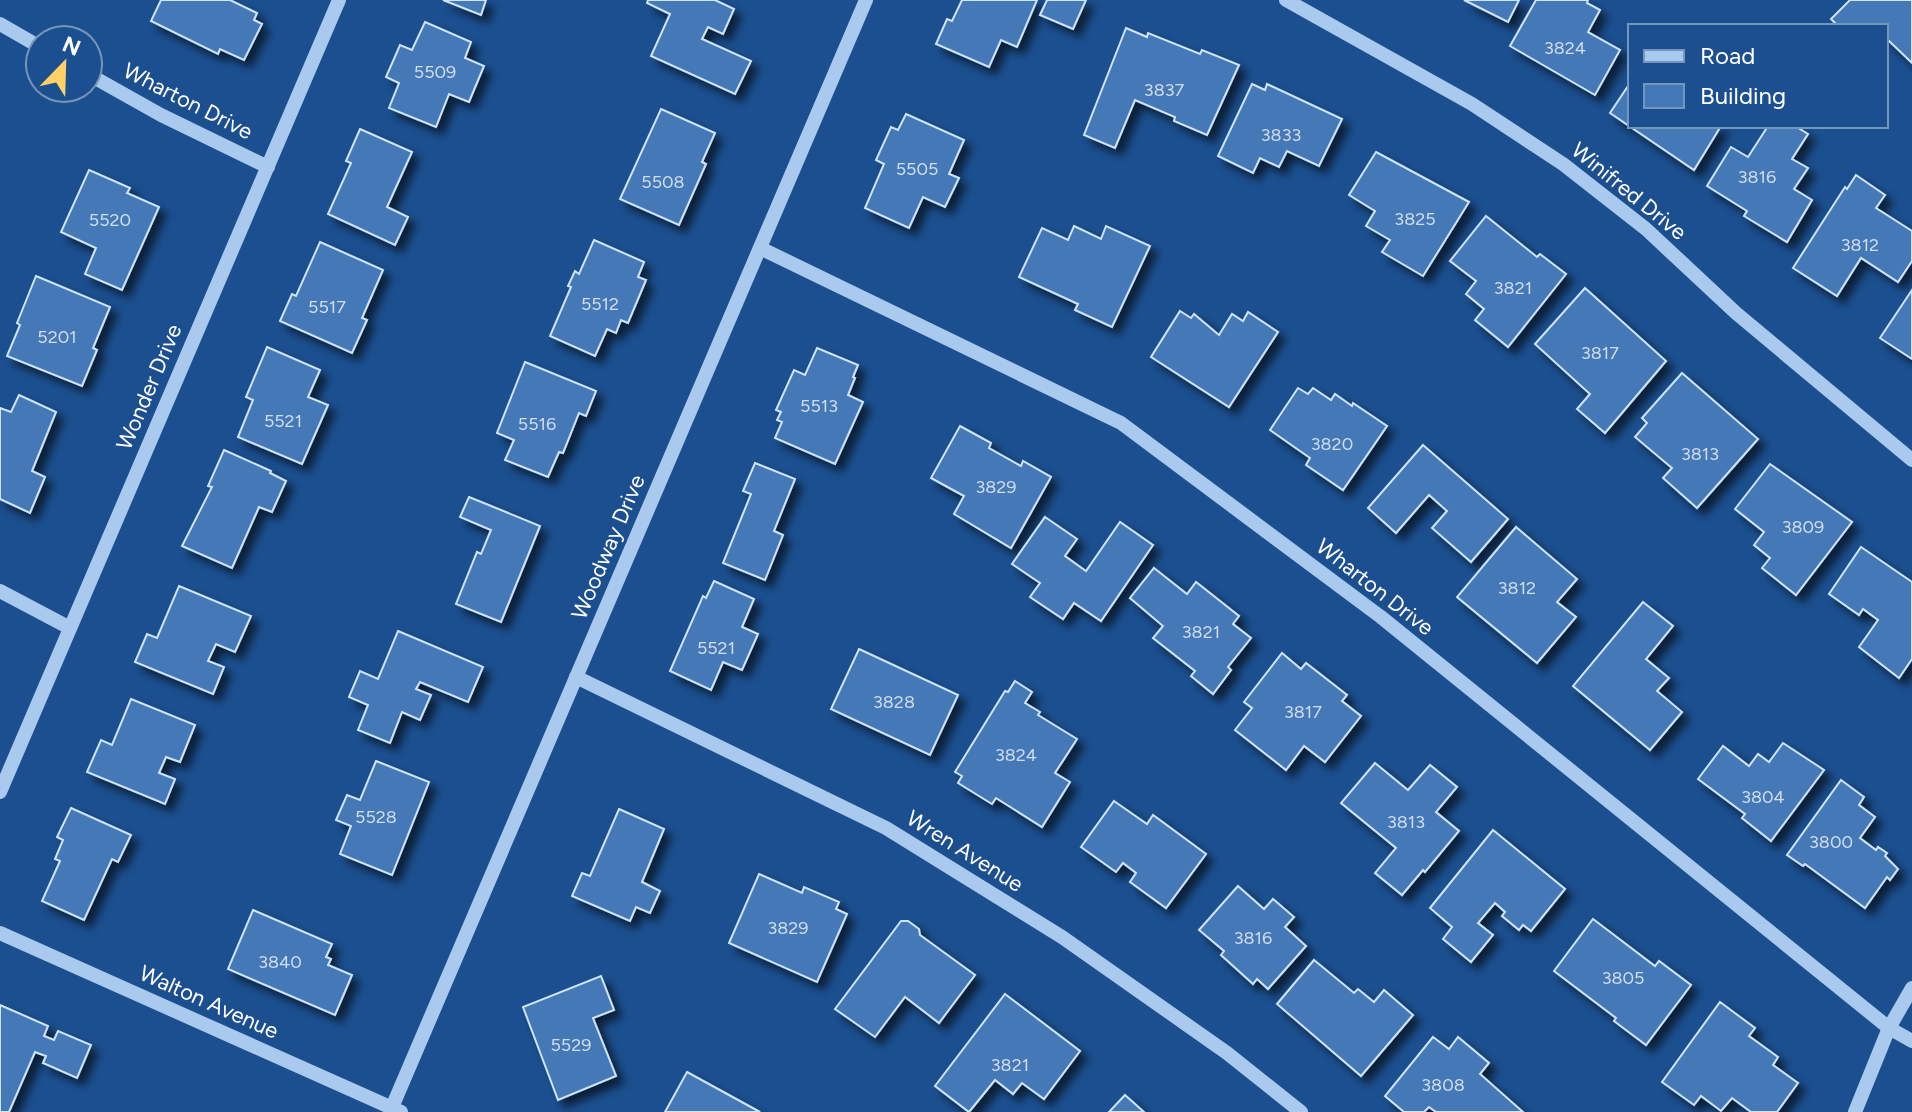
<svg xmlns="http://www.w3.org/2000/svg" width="1912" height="1112" viewBox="0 0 1912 1112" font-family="Figtree,sans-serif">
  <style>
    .building { fill: #4478b7; stroke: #cfe3fa; stroke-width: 2; filter: url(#shadow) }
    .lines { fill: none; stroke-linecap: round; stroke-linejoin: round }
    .minor { stroke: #a9c9ee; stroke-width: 14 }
    .labels { text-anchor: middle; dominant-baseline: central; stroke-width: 6; stroke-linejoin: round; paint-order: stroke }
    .number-label { font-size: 18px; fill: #d0dded }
    .street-label { font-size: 22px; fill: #fff; stroke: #1b4f8f }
  </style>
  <defs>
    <filter id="shadow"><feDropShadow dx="7" dy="7" stdDeviation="4" flood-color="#0009"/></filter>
  </defs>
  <rect width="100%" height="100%" fill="#1b4f8f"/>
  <!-- building -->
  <g class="building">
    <path d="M161,0H230L257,13L254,20L262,24L244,60L220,49L218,54L151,21Z"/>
    <path d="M443,0H486L481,15Z"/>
    <path d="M648,0H715L734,9L723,34L708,27L702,39L751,61L735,94L651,56L670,14L647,3Z"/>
    <path d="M962,0H1037L1017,47L1001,40L989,67L936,44L947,19L952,21Z"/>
    <path d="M1047,0H1086L1073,29L1040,15Z"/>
    <path d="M1464,0H1519L1508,22Z"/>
    <path d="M1536,0H1588L1587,3L1600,10L1588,32L1620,50L1595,95L1510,46Z"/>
    <path d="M1850,0H1912V63L1886,38V26H1838L1831,19Z"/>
    <path d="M425,22L471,42L465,58L484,66L469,102L449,94L436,127L389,108L399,83L386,77L400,45L412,50Z"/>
    <path d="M1126,28L1147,37L1148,33L1200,54L1202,50L1239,65L1207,135L1174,121L1175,117L1135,100L1115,148L1084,135Z"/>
    <path d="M1630,83V126H1721L1694,170L1610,113Z"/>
    <path d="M1252,84L1265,90L1267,84L1342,119L1319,166L1287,151L1279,167L1260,158L1253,173L1218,156Z"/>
    <path d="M661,109L715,133L702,162L706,164L679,225L620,199Z"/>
    <path d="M906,114L964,140L949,174L959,178L945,207L923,197L909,228L865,208L884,164L876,160L891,127L898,130Z"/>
    <path d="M1768,126H1795L1808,134L1792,159L1808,168L1794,189L1812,200L1787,242L1744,216L1747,211L1707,186L1731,147L1748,157Z"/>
    <path d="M360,129L412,152L387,207L408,217L395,245L328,214L351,163L346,161Z"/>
    <path d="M1376,152L1469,202L1423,276L1382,252L1390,240L1366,226L1375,211L1349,195Z"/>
    <path d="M89,170L130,188L127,193L159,207L122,290L85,274L96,248L61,232Z"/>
    <path d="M1856,175L1885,195L1876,208L1912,231V261L1898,282L1861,258L1837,296L1793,268L1845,187L1847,189Z"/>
    <path d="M1486,216L1537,257L1540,254L1566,274L1508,347L1475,320L1484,309L1466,294L1476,281L1450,261Z"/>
    <path d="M1074,226L1101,239L1106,226L1150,246L1112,327L1075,310L1078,304L1019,277L1042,228L1068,240Z"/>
    <path d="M594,240L644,262L638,277L646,280L628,323L621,320L616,333L607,329L595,356L550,336L571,287L568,286L575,271L579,274Z"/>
    <path d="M320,242L383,270L362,318L367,320L352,353L280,321L292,294L296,296Z"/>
    <path d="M36,276L110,307L93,348L97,350L82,386L7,356L20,325L17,323Z"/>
    <path d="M1585,288L1666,361L1605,433L1577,409L1590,394L1535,344Z"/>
    <path d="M1912,290V359L1880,338Z"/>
    <path d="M1180,311L1191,318L1194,314L1219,335L1232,314L1243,321L1248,312L1278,332L1229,407L1151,357Z"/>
    <path d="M267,347L320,370L308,397L328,405L302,464L238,437L253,400L246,397Z"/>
    <path d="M817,348L858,365L853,377L855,378L848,395L863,402L835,464L775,438L782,422L777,420L781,412L776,410L794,370L805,375Z"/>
    <path d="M525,362L596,391L586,416L579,413L563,453L559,452L548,477L505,460L514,440L497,433Z"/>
    <path d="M1682,373L1758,439L1697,508L1663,478L1672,468L1635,437L1647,423L1642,418Z"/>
    <path d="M1298,388L1308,394L1313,388L1331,400L1335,394L1352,406L1353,403L1387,426L1343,490L1306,465L1310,458L1270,430Z"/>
    <path d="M19,395L56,412L32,471L45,477L30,513L0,499V408L11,412Z"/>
    <path d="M960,426L991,443L989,448L1021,466L1023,461L1051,477L1011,548L954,514L964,496L931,478Z"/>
    <path d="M1423,445L1508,519L1471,562L1432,528L1447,511L1429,495L1396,533L1368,508Z"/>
    <path d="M224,450L271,471L270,473L286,481L272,512L259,507L232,568L182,546L212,487L208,486Z"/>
    <path d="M755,463L795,479L774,531L783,535L765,580L723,563L751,494L743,491Z"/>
    <path d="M1770,464L1852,522L1796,595L1762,568L1770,558L1754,545L1764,532L1735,509Z"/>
    <path d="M469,497L540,526L501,622L456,604L477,552L481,554L491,530L460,517Z"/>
    <path d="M1045,517L1077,539L1065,556L1086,571L1120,522L1153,545L1101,621L1074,603L1063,619L1030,597L1040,583L1012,564Z"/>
    <path d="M1516,527L1577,579L1557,602L1576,617L1537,663L1457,597Z"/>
    <path d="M1861,547L1912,582V659L1899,678L1859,647L1878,620L1863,609L1859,615L1829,594Z"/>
    <path d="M1154,568L1187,594L1196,582L1239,616L1233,624L1251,638L1228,667L1231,670L1213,694L1191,676L1195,671L1153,638L1163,626L1130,598Z"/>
    <path d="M714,581L754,599L742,627L758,634L742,670L723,662L711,690L670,671L703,596L706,598Z"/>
    <path d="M179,586L251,616L235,652L216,644L208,661L224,667L213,694L135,662L147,634L157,638Z"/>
    <path d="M1643,602L1673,626L1646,659L1669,678L1657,691L1682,712L1650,750L1573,686Z"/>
    <path d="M398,631L483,667L468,702L420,682L416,689L431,695L420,720L402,712L390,743L358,730L368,705L349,697L360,671L378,679Z"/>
    <path d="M859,649L958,695L930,755L831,709Z"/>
    <path d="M1282,653L1301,669L1306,663L1347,695L1342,701L1361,716L1325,762L1304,746L1286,770L1235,730L1252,708L1244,702Z"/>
    <path d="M1015,681L1032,692L1025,703L1040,712L1038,715L1077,739L1055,773L1070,782L1042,827L996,798L992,804L958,783L962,776L955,772L1005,691L1008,692Z"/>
    <path d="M131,699L195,725L180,762L166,757L159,773L175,779L165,804L87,772L101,740L112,745Z"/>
    <path d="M1783,743L1824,770L1771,841L1742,818L1745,814L1698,779L1723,746L1749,766L1758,754L1769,762Z"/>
    <path d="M376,761L429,782L392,875L340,854L351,826L336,820L347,795L360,800Z"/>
    <path d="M1375,763L1408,790L1430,765L1457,787L1436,812L1459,831L1425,872L1423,870L1402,895L1375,873L1396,848L1341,803Z"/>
    <path d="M1841,780L1864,797L1859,805L1875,817L1860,838L1876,850L1878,847L1887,853L1885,856L1898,869L1890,880L1887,877L1865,908L1805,864L1803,866L1787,855Z"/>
    <path d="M1114,801L1147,824L1153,815L1206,854L1166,908L1130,882L1136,873L1123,863L1116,872L1081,847Z"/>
    <path d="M71,808L131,835L118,862L112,859L84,920L42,901L60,861L55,859L63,840L57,837Z"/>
    <path d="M619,809L664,829L642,882L660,891L650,913L636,907L630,921L572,896L582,873L590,876Z"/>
    <path d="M1493,830L1565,889L1531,931L1523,925L1519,930L1502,916L1505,912L1495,903L1478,923L1493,935L1471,962L1443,939L1452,927L1430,908Z"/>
    <path d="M759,874L802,893L804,887L839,902L836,909L847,914L817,982L729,943Z"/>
    <path d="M1238,886L1264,909L1273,899L1294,917L1285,927L1306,946L1268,989L1257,979L1253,984L1221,955L1224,951L1199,930Z"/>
    <path d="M253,910L332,944L326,957L331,959L328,965L352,975L335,1015L228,969Z"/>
    <path d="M1593,919L1655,966L1659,961L1691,985L1646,1045L1614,1021L1616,1018L1554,971Z"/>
    <path d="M901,921H908L919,929L920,935L975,975L939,1023L905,997L875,1037L835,1009Z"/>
    <path d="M1314,960L1354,993L1358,989L1374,1002L1384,990L1413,1015L1361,1076L1277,1004Z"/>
    <path d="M601,976L614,1010L593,1018L616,1076L558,1100L523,1007Z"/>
    <path d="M1005,994L1080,1051L1044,1099L1022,1083L1013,1094L995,1080L969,1112L935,1086Z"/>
    <path d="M1720,1002L1755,1028L1749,1036L1778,1057L1773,1065L1798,1083L1777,1112H1751L1732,1098L1721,1111L1701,1096L1694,1105L1662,1082Z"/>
    <path d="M0,1005L48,1026L44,1036L54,1040L58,1031L91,1045L77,1078L43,1063L46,1056L35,1052L9,1112H0Z"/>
    <path d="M1433,1037L1449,1049L1458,1037L1489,1063L1480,1074L1523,1112H1436L1429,1107L1424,1112H1404L1385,1096Z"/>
    <path d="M687,1072L760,1112H665Z"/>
    <path d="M1125,1095L1144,1112H1109Z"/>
  </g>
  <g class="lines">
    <!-- minor -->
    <g class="minor">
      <path d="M1286,0L1472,104L1563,164L1646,229L1736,313L1912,460"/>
      <path d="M0,24L40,47"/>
      <path d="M88,74L161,115L268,167"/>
      <path d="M760,248L1121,423L1381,617L1889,1028L1912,1041"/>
      <path d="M0,591L70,628"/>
      <path d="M576,677L886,828L1062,937L1227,1053L1301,1112"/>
      <path d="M0,792L339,0"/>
      <path d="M0,933L401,1112"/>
      <path d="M390,1112L866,0"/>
      <path d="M1855,1112L1889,1028L1912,988"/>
    </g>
  </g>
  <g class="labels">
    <!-- number labels -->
    <g class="number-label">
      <text x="1565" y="48">3824</text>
      <text x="435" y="72">5509</text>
      <text x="1164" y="90">3837</text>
      <text x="1281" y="135">3833</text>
      <text x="917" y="169">5505</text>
      <text x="1757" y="177">3816</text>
      <text x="663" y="182">5508</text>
      <text x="1415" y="219">3825</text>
      <text x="110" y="220">5520</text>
      <text x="1860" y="245">3812</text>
      <text x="1513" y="288">3821</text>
      <text x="600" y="304">5512</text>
      <text x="327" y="307">5517</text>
      <text x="57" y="337">5201</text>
      <text x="1600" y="353">3817</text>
      <text x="819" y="406">5513</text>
      <text x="283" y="421">5521</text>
      <text x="537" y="424">5516</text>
      <text x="1332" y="444">3820</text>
      <text x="1700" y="454">3813</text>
      <text x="996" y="487">3829</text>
      <text x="1803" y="527">3809</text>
      <text x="1517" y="588">3812</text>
      <text x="1201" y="632">3821</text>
      <text x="716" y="648">5521</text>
      <text x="894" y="702">3828</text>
      <text x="1303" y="712">3817</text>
      <text x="1016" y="755">3824</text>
      <text x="1763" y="797">3804</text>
      <text x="376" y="817">5528</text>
      <text x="1406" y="822">3813</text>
      <text x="1831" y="842">3800</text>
      <text x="788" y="928">3829</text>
      <text x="1253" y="938">3816</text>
      <text x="280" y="962">3840</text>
      <text x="1623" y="978">3805</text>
      <text x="571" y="1045">5529</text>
      <text x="1010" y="1065">3821</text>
      <text x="1443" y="1085">3808</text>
    </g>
    <!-- street labels -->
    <g class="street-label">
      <text transform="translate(188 101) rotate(27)">Wharton Drive</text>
      <text transform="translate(1629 191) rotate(39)">Winifred Drive</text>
      <text transform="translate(149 387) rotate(-67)">Wonder Drive</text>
      <text transform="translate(608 547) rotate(-67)">Woodway Drive</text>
      <text transform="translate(1375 587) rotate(38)">Wharton Drive</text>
      <text transform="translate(965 851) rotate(32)">Wren Avenue</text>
      <text transform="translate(209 1002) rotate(24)">Walton Avenue</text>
    </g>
  </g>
  <!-- legend -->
  <rect x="1628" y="24" width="260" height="104" fill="#1b4f8f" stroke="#7695bc" stroke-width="2"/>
  <rect x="1644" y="50" width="40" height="12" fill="#a9c9ee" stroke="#7695bc" stroke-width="2"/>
  <text x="1700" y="64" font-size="24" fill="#ffffff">Road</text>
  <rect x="1644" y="84" width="40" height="24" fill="#4478b7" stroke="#7695bc" stroke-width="2"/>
  <text x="1700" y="104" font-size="24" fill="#ffffff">Building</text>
  <!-- north arrow -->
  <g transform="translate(64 64) rotate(23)"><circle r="38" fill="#1b4f8f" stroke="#7695bc" stroke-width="2"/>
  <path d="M0-6L14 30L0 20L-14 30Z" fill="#ffd166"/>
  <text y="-12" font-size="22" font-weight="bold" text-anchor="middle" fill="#ffffff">N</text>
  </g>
</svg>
